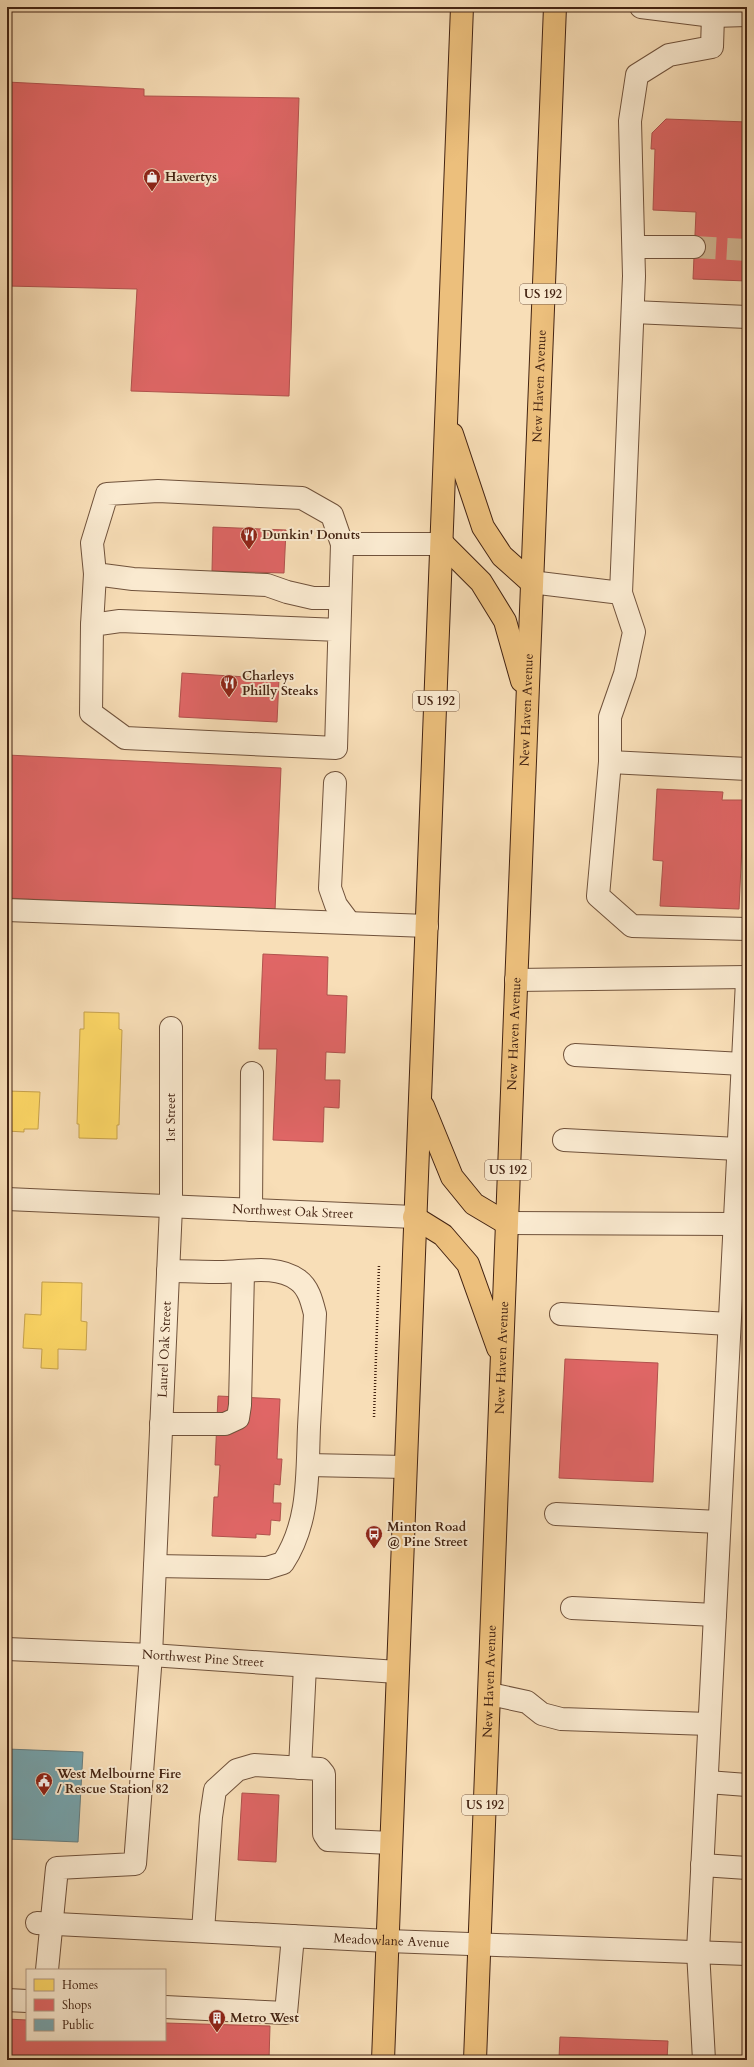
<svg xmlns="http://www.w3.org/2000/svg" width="754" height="2067" viewBox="0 0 754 2067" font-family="Cardo,serif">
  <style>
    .homes { fill: #ffd966; stroke: #c7a24d }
    .shops { fill: #e06666; stroke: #b1524d }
    .public { fill: #76a5af; stroke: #677e80 }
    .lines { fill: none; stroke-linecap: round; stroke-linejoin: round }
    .minor-tunnel { stroke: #d4b996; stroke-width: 22; stroke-dasharray: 22 11; stroke-linecap: butt }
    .minor-casing { stroke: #70523b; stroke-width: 24 }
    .major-casing { stroke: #432312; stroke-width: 24 }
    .path { stroke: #432312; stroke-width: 2.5; stroke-dasharray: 1 2; stroke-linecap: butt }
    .minor { stroke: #faead0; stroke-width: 22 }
    .major { stroke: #ecbf7c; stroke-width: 22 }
    .labels { text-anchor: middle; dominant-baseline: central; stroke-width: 4; stroke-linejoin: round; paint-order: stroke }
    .shield { fill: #faead0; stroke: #7a5f4b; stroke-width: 1 }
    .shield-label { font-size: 12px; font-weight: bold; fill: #432312 }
    .poi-label { font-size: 13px; font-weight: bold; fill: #432312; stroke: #faead0; text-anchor: start }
    .street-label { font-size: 13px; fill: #432312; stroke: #faead0 }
  </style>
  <rect width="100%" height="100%" fill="#f8deb7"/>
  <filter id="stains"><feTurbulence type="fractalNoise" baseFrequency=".005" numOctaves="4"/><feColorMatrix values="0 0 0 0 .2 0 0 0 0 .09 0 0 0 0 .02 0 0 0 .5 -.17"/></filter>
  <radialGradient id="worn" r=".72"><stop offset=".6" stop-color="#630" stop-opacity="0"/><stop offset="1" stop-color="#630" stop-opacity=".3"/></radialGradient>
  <!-- homes -->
  <g class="homes">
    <path d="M84,1012L119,1013V1029L122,1030L119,1125H117V1139L79,1138V1124H77L80,1029H84Z"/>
    <path d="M7,1091L40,1092L38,1129H24V1132L7,1131Z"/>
    <path d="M42,1282L82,1283L81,1321L87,1322L86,1350L58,1349V1369L41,1368L42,1349L23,1348L25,1314L41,1315Z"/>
  </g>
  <!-- shops -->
  <g class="shops">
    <path d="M7,82L144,89V96L299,98L289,396L131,391L137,289L7,286Z"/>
    <path d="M666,119L747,122V281L693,279L696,212L653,210L655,149H651L652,133Z"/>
    <path d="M213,527L286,530L284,573L212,571Z"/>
    <path d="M182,673L279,679L277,722L179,717Z"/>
    <path d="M7,755L281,768L275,911L7,898Z"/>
    <path d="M657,789L723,792L722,800H744L739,909L660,906L663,861L653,860Z"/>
    <path d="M263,954L328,957L327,995L347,996L345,1053L326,1052L325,1080H340L339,1108L324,1107L323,1142L273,1140L277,1049H259Z"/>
    <path d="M565,1359L658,1363L653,1482L559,1478Z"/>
    <path d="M218,1396L280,1399L277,1459H282L280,1485L274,1484L273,1503H281L280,1521L271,1520L270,1535L256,1534V1538L212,1536L214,1497H218L220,1465H215Z"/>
    <path d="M242,1793L279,1795L276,1862L238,1860Z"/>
    <path d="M7,2019L27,2020V2040H165V2023L270,2026L269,2060H7Z"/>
    <path d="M560,2037L668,2041L667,2060H545V2057L559,2058Z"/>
  </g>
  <!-- public -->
  <path class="public" d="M7,1749L83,1752L78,1842L7,1839Z"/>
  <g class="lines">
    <!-- minor-tunnel -->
    <path class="minor-tunnel" d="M694,247L747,250"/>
    <!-- minor casing -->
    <g class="minor-casing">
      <g id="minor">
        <path d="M641,7L713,16L747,15"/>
        <path d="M634,247H694"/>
        <path d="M633,312L747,317"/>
        <path d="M342,544H443"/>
        <path d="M531,582L621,593L634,632L625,674L610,717V762L598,896L632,926L747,929"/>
        <path d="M621,593L634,276L630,121L637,75L669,55L712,47L713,16"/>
        <path d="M92,625L95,574"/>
        <path d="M339,630L120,621L92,625L91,713L125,738L336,748L342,544L332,515L302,498L158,491L107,494L92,543L95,574L133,579L267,585L287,592L313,598H340"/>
        <path d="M610,762L747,769"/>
        <path d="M335,783L330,888L336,905L348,921"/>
        <path d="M7,910L427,926"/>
        <path d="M516,980L747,977"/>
        <path d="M575,1055L743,1064"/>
        <path d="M564,1140L738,1149"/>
        <path id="s1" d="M7,1199L414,1217"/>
        <path d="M251,1210L252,1073"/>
        <path d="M506,1223L734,1224"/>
        <path d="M561,1314L729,1324"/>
        <path d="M161,1424H225L238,1418L240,1405L243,1272"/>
        <path d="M308,1465L405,1467"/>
        <path d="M556,1514L719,1522"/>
        <path d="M155,1566L267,1568L283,1563C310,1522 307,1475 309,1427C311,1390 313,1352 315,1314C312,1302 309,1288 298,1280C276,1264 245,1272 220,1272C203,1272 185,1271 168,1271"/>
        <path d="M572,1608L715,1615"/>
        <path id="s2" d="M7,1649L151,1655L397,1672"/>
        <path d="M490,1694L527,1702L542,1714L561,1719L709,1724"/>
        <path d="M300,1768L305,1666"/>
        <path d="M707,1782L747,1785"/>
        <path d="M702,1865L747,1868"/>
        <path id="s3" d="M37,1923L388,1941L747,1954"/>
        <path d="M203,1931L211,1817L215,1790L237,1770L254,1765L320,1769L324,1774V1834L328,1840L391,1843"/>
        <path id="s4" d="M47,1970L57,1868L135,1864L151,1655L171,1207V1028"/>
        <path d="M7,2000L27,2001"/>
        <path d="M165,2007L286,2013L293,1936"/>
        <path d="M704,2060L698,1951L747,981"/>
      </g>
    </g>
    <!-- major casing -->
    <g class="major-casing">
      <g id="major">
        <path d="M452,434L483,527L502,556L531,582"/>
        <path d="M443,544L481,582L505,621L522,681"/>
        <path d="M423,1106L452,1177L474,1204L506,1223"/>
        <path d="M414,1217L443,1235L468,1264L498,1348"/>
        <path d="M383,2060L462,7"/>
        <path id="s5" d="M475,2060C502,1376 526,691 555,7"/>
      </g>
    </g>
    <!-- path -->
    <path class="path" d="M374,1417L379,1265"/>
    <!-- minor -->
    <use href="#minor" class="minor"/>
    <!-- major -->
    <use href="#major" class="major"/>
  </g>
  <!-- icons -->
  <defs>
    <g id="shop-pin" transform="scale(0.9)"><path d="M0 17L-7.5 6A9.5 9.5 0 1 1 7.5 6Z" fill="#8f2418" stroke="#faead0"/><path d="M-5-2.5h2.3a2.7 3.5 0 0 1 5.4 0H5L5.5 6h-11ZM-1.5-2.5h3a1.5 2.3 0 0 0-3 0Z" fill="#fff"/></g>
    <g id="restaurant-pin" transform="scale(0.9)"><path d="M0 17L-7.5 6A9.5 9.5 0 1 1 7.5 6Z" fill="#8f2418" stroke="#faead0"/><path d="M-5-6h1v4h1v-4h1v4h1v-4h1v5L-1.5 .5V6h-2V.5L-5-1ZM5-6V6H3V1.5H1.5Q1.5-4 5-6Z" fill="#fff"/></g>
    <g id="bus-pin" transform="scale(0.9)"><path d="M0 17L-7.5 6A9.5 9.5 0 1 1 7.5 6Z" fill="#8f2418" stroke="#faead0"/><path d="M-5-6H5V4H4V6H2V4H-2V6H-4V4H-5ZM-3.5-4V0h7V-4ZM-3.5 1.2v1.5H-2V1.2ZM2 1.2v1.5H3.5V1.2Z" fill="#fff"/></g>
    <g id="civic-pin" transform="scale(0.9)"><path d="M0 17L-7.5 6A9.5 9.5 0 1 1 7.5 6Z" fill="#8f2418" stroke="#faead0"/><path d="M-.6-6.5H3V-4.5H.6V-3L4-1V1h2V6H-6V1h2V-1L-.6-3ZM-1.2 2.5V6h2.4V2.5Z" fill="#fff"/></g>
    <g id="building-pin" transform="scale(0.9)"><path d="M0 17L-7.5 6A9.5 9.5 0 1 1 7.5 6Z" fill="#8f2418" stroke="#faead0"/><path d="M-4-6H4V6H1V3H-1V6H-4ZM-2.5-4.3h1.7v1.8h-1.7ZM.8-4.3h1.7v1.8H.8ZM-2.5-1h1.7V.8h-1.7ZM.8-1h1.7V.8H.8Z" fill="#fff"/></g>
  </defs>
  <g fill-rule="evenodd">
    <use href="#shop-pin" x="152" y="177"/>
    <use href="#restaurant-pin" x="249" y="535"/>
    <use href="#restaurant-pin" x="229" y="683"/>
    <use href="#bus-pin" x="374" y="1534"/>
    <use href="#civic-pin" x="44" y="1781"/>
    <use href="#building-pin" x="217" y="2018"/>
  </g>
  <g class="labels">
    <!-- shield labels -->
    <g class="shield">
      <rect x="520" y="284" width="46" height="20" rx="3"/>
      <rect x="413" y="691" width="46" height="20" rx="3"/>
      <rect x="485" y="1160" width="46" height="20" rx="3"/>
      <rect x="462" y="1795" width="46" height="20" rx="3"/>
    </g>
    <g class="shield-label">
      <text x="543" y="294">US 192</text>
      <text x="436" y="701">US 192</text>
      <text x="508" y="1170">US 192</text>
      <text x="485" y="1805">US 192</text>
    </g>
    <!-- poi labels -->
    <g class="poi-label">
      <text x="165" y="177">Havertys</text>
      <text x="262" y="535">Dunkin' Donuts</text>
      <text x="242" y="676">Charleys<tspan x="242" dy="15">Philly Steaks</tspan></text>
      <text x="387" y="1527">Minton Road<tspan x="387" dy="15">@ Pine Street</tspan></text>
      <text x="57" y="1774">West Melbourne Fire<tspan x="57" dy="15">/ Rescue Station 82</tspan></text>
      <text x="230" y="2018">Metro West</text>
    </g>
    <!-- street labels -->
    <g class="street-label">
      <text stroke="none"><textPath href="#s5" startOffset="1675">New Haven Avenue</textPath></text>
      <text stroke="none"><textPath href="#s5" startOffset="1351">New Haven Avenue</textPath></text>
      <text stroke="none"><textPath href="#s5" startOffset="1027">New Haven Avenue</textPath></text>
      <text transform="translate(171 1118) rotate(-90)">1st Street</text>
      <text stroke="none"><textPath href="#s1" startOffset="286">Northwest Oak Street</textPath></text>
      <text stroke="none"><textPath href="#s4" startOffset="696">Laurel Oak Street</textPath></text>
      <text stroke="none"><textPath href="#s5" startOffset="703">New Haven Avenue</textPath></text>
      <text stroke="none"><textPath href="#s2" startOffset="196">Northwest Pine Street</textPath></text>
      <text stroke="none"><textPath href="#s5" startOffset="379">New Haven Avenue</textPath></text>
      <text stroke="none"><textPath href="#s3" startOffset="355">Meadowlane Avenue</textPath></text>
    </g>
  </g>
  <!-- margin -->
  <rect width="754" height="2067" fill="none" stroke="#f8deb7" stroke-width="24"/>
  <rect x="8" y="8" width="738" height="2051" fill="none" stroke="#432312" stroke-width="2"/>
  <rect x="12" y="12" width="730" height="2043" fill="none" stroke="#432312"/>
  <!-- legend -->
  <rect x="26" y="1969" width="140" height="72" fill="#faead0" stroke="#b19a84"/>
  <rect x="34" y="1979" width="20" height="12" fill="#ffd966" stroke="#b19a84"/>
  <text x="62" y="1989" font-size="12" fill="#432312">Homes</text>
  <rect x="34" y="1999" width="20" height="12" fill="#e06666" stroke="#b19a84"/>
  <text x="62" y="2009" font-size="12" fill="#432312">Shops</text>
  <rect x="34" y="2019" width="20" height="12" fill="#76a5af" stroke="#b19a84"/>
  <text x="62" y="2029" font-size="12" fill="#432312">Public</text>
  <rect width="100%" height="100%" filter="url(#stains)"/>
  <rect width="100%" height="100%" fill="url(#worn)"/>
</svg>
